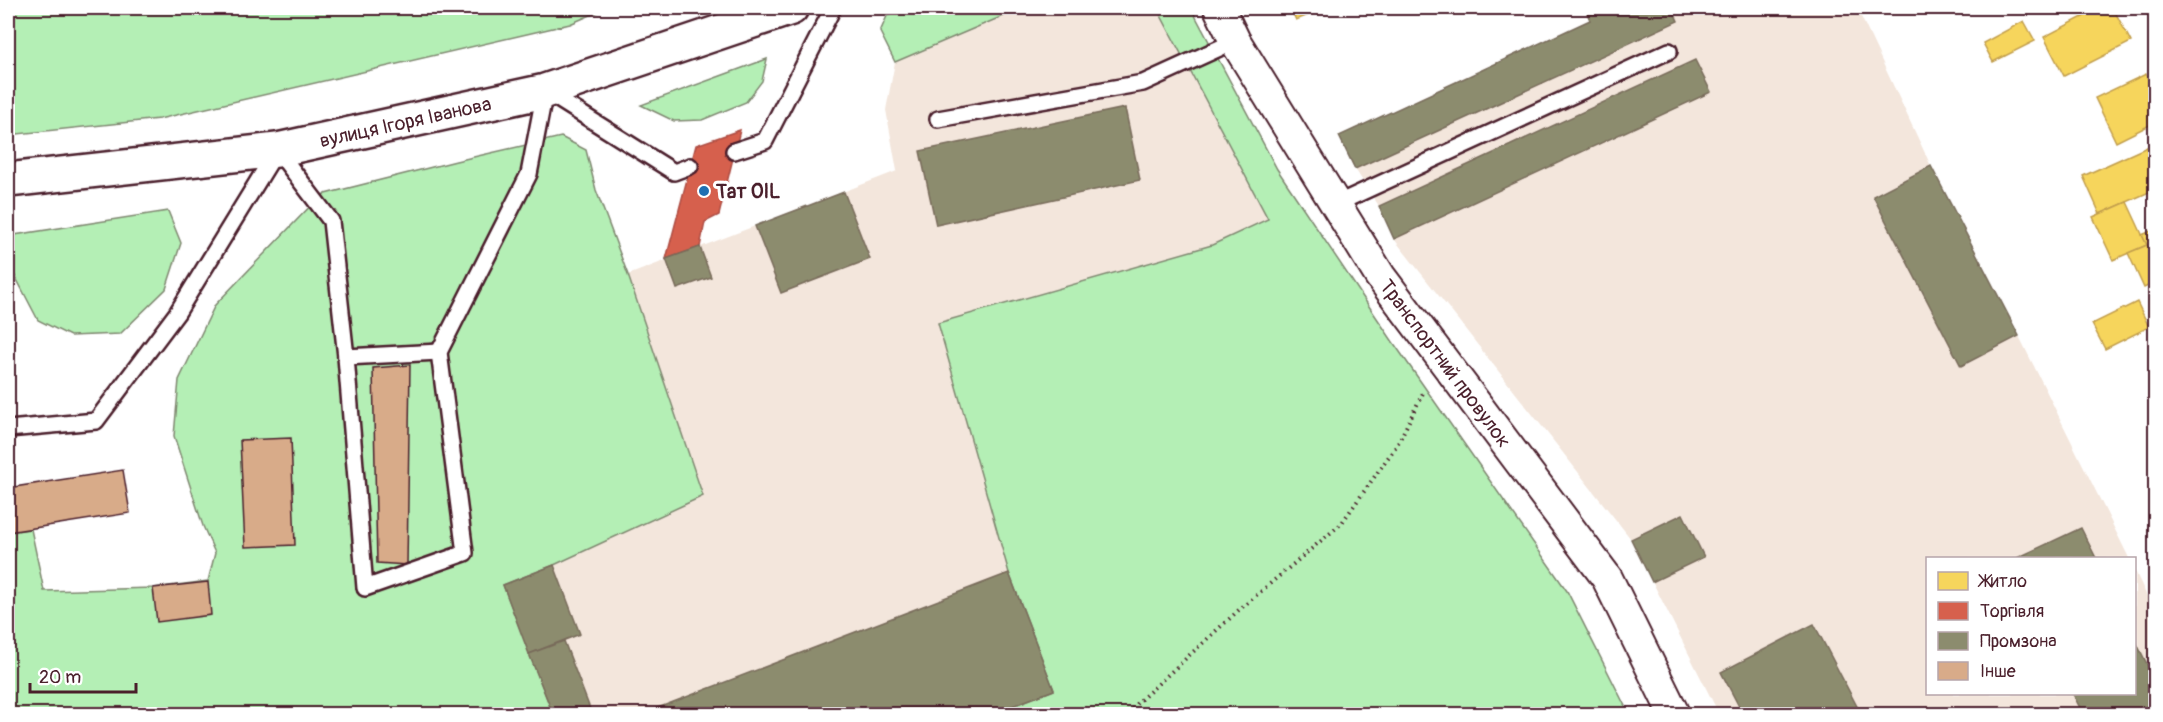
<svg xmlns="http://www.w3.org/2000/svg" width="2163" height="722" viewBox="0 0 2163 722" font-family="Pangolin,sans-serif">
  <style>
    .built { fill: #f3e6dc }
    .green { fill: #b4efb5; stroke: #7f8770; stroke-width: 1.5 }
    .homes { fill: #f6d55c; stroke: #c29e4d; stroke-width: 1.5 }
    .shops { fill: #d6604d; stroke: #ac4c43; stroke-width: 1.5 }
    .industry { fill: #8c8c6e; stroke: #786b5a; stroke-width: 1.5 }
    .building { fill: #d8ab89; stroke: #4a1f2b; stroke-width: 1.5 }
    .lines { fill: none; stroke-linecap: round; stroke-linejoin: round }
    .lane-casing { stroke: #4a1f2b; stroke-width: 20 }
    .street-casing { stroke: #4a1f2b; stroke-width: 34 }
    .secondary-casing { stroke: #4a1f2b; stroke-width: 38 }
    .path { stroke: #4a1f2b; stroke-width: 4; stroke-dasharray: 1.5 4.5; stroke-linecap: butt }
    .lane { stroke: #fff; stroke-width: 15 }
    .street { stroke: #fff; stroke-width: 30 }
    .secondary { stroke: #fff; stroke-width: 33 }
    .poi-dot { fill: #1f6fb2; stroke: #fff; stroke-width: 2 }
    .labels { text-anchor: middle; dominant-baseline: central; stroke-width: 6; stroke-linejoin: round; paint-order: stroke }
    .street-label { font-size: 20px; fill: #4a1f2b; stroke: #fff }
    .poi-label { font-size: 20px; font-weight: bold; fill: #4a1f2b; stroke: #fff; text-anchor: start }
  </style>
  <rect width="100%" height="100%" fill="#fff"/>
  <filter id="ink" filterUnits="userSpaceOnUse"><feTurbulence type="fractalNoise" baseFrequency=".0167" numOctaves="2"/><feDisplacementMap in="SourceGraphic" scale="12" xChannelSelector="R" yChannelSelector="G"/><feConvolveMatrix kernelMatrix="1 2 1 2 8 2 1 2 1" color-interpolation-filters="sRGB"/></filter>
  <g filter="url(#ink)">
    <!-- built -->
    <g class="built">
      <path d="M1022,8H1157L1268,219L1212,245L1009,573L1054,690L991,714H553L503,585L554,565L703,496L628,275L897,171L886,110L895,62Z"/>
      <path d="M1585,8H1857L1931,166L2019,336L2129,558H1928V694H2134L2135,571L2155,613V714H1719L1631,539L1394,239L1379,206L1355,169L1339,136L1590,20Z"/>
    </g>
    <!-- green -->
    <g class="green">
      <path d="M8,8H607L570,24L159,119L8,135Z"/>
      <path d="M904,8H1022L895,62L880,32L887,16Z"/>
      <path d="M1157,8H1191L1277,169L1393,342L1567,591L1629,714H991L1054,690L1009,573L938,323L1212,245L1268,219Z"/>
      <path d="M767,59L762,81L746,102L702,120L674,121L641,105Z"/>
      <path d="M561,137L586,150L596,190L628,275L703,496L554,565L503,585L553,714H8V532L31,529L44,591L153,588L208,581L215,553L203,526L174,436L179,380L215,305L321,195L456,161Z"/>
      <path d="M168,211L181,243L166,289L120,334L70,336L38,320L13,272L8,236Z"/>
    </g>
    <!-- homes -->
    <g class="homes">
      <path d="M1290,8H1326L1296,20Z"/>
      <path d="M2100,8H2113L2131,42L2064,76L2044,37Z"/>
      <path d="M2024,21L2035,41L1993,62L1983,43Z"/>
      <path d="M2146,74L2156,93V122L2116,142L2095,98Z"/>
      <path d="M2156,143V189L2100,214L2083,176Z"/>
      <path d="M2127,202L2147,245L2113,260L2093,217Z"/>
      <path d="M2156,229V282L2144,288L2128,253L2147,245L2142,235Z"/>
      <path d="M2137,302L2149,327L2105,349L2092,324Z"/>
    </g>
    <!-- shops -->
    <path class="shops" d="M740,130L719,215L705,222L700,247L666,259L696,145Z"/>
    <!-- industry -->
    <g class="industry">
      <path d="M1585,8H1672L1678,21L1355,169L1339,136L1590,20Z"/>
      <path d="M1695,60L1711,92L1394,239L1379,206Z"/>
      <path d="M1125,108L1140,180L936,225L920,151Z"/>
      <path d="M1931,166L2019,336L1961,366L1873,196Z"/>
      <path d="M844,192L870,259L781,293L755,226Z"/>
      <path d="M700,247L711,277L677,289L666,259Z"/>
      <path d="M1683,514L1704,557L1652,582L1631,539Z"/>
      <path d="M2081,528L2096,558H2017Z"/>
      <path d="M554,565L580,634L529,654L503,585Z"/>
      <path d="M1009,573L1054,690L991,714H642Z"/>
      <path d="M1814,624L1861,714H1743L1721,672Z"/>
      <path d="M2134,638L2156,682V714H2083L2073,694H2134Z"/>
      <path d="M564,641L592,714H553L529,654Z"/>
    </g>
    <!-- building -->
    <g class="building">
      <path d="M410,365L407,565L377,563L373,368Z"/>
      <path d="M291,438L295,545L245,547L240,440Z"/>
      <path d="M123,470L130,513L8,532V488Z"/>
      <path d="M208,582L211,615L157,622L153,588Z"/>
    </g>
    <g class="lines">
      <!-- lane casing -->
      <g class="lane-casing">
        <g id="lane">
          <path d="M938,119L1143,83L1235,41"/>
          <path d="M734,151L765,141L833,8"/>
          <path d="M1336,204L1669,51"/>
          <path d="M346,357L439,352"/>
          <path d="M8,429L96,421L177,313L277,150L331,221L346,357L365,588L465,553L439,352L529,174L545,91L674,172L690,166"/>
        </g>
      </g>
      <!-- street casing -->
      <g class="street-casing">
        <g id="street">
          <path id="s1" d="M1219,8L1235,41L1380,276L1607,578L1674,714"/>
        </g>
      </g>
      <!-- secondary casing -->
      <g class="secondary-casing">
        <g id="secondary">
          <path id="s2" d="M8,180L277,150L545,91L791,8"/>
        </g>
      </g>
      <!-- path -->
      <path class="path" d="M1129,714L1136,704L1240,609L1341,524L1397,445L1424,391"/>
      <!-- lane -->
      <use href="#lane" class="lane"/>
      <!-- street -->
      <use href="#street" class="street"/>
      <!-- secondary -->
      <use href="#secondary" class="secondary"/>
    </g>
  </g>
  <!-- markers -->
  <circle class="poi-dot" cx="704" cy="191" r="6"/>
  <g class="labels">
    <!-- street labels -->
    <g class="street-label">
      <text stroke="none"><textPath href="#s2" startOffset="402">вулиця Ігоря Іванова</textPath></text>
      <text stroke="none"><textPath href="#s1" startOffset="422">Транспортний провулок</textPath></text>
    </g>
    <!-- poi labels -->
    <g class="poi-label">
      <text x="716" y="191">Тат OIL</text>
    </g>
  </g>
  <!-- margin -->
  <rect width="2163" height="722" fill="none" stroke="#fff" stroke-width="30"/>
  <rect x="15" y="15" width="2133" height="692" fill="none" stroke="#4a1f2b" stroke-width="2" filter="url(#ink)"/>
  <!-- legend -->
  <rect x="1926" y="557" width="210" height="138" fill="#ffffff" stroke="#b7a5aa" stroke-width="1.5"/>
  <rect x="1938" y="572" width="30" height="18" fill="#f6d55c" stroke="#b7a5aa" stroke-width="1.5"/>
  <text x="1980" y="587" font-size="18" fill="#4a1f2b">Житло</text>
  <rect x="1938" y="602" width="30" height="18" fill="#d6604d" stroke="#b7a5aa" stroke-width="1.5"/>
  <text x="1980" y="617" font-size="18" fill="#4a1f2b">Торгівля</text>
  <rect x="1938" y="632" width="30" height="18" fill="#8c8c6e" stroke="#b7a5aa" stroke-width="1.5"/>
  <text x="1980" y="647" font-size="18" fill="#4a1f2b">Промзона</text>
  <rect x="1938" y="662" width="30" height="18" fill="#d8ab89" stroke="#b7a5aa" stroke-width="1.5"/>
  <text x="1980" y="677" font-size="18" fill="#4a1f2b">Інше</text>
  <!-- scale -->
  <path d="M30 683v9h106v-9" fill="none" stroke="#4a1f2b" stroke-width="3"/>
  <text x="39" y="683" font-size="18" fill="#4a1f2b" stroke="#ffffff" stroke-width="4.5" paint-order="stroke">20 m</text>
</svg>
